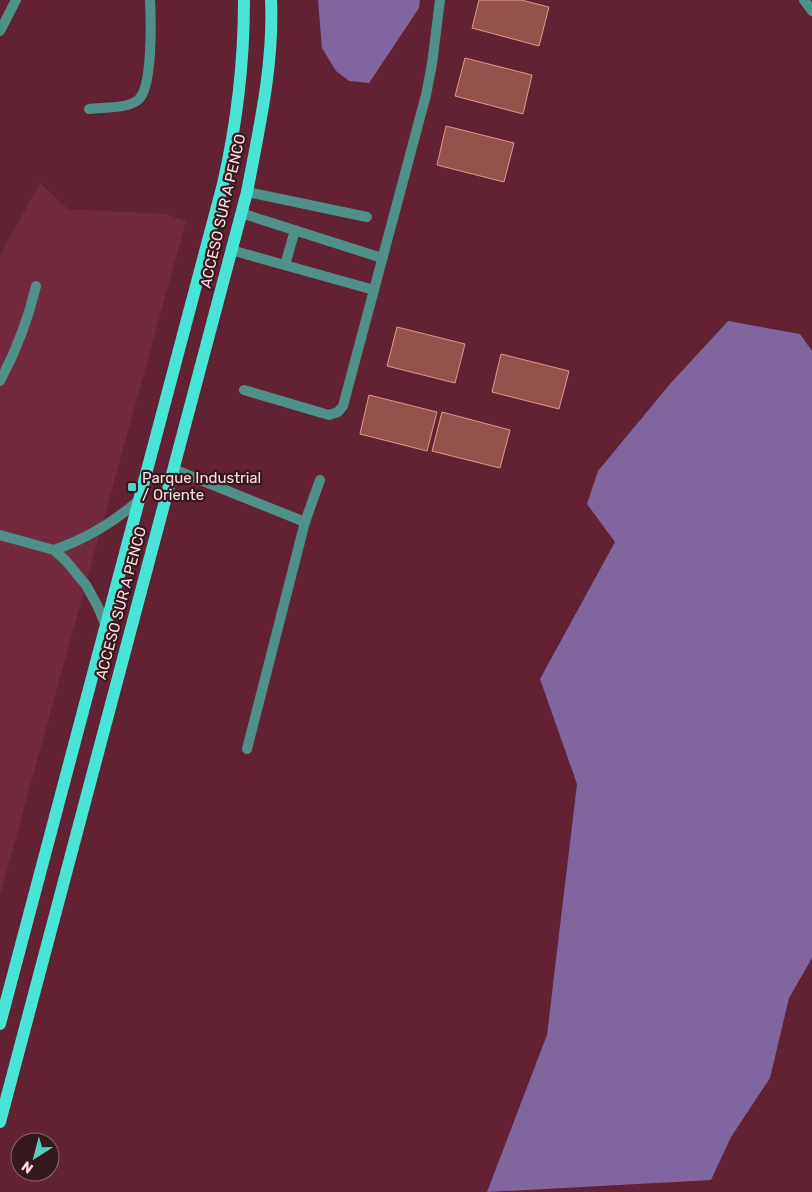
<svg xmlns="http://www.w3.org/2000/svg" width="812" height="1192" viewBox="0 0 812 1192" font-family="Rubik,sans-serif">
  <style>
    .built { fill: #73293e }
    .forest { fill: #81659e }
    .building { fill: #94514b; stroke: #e4968e }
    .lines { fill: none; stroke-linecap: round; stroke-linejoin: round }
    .lane { stroke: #4f9189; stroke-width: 10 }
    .street { stroke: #4f9189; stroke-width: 10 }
    .primary { stroke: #48e4d5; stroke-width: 12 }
    .poi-dot { fill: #57cec2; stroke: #36181f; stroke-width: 2 }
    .labels { text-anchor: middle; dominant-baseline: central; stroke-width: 4.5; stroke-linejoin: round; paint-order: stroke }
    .street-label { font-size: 15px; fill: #fedce2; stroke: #36181f }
    .poi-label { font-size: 15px; fill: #fedce2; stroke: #36181f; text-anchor: start }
  </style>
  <rect width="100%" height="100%" fill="#632234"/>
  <!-- built -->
  <path class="built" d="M40,183L68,209L165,214L186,221L0,895V255Z"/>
  <!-- forest -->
  <g class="forest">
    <path d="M318,0H420L419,8L369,83L349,81L336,71L322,48Z"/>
    <path d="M728,321L800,334L812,351V958L789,998L770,1078L731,1137L711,1180L487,1192L547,1035L577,784L540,679L615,542L587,504L598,471L670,384Z"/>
  </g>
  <!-- building -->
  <g class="building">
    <path d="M479,0H521L549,7L539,46L472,28Z"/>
    <path d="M465,58L532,75L523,114L455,96Z"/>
    <path d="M446,126L514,143L504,182L437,165Z"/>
    <path d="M397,327L465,344L455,383L387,366Z"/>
    <path d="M501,354L569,371L559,409L492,392Z"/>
    <path d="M369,395L437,412L427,451L360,434Z"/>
    <path d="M442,412L510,430L500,468L432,451Z"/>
  </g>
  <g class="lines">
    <!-- lane -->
    <g class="lane">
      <path d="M247,192L367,217"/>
      <path d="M241,213L382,258"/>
      <path d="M231,250L374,290"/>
      <path d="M285,265L295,230"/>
      <path d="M0,381C16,351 28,320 36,286"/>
      <path d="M244,390L329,415L338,412L343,406L426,95L432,64L440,0"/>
      <path d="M173,469L305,522"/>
      <path d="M247,749L305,522L320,480"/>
    </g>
    <!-- street -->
    <g class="street">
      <path d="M804,0L812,11"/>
      <path d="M0,31L16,0"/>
      <path d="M89,109C103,107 127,109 138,100C153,88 151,19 150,0"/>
      <path d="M0,535L54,550L66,561L86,585L97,605L106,626"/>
      <path d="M54,550C86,539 113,523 139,500"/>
    </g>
    <!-- primary -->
    <g class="primary">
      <path d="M0,1024L223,184C237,123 244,63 244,0"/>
      <path d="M0,1122L247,192C259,129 274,64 271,0"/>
    </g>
  </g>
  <!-- markers -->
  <rect class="poi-dot" x="127" y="482" width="10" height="10" rx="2.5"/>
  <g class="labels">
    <!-- street labels -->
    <g class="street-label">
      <text transform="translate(223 211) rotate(-77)">ACCESO SUR A PENCO</text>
      <text transform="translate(121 603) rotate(-75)">ACCESO SUR A PENCO</text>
    </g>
    <!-- poi labels -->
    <g class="poi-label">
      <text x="142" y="478">Parque Industrial<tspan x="142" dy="17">/ Oriente</tspan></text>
    </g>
  </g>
  <!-- north arrow -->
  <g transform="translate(35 1157) rotate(216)"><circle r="24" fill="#36181f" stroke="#86666d"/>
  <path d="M0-4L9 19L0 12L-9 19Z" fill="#57cec2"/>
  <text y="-8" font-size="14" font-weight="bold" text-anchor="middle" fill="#fedce2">N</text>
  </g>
</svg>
